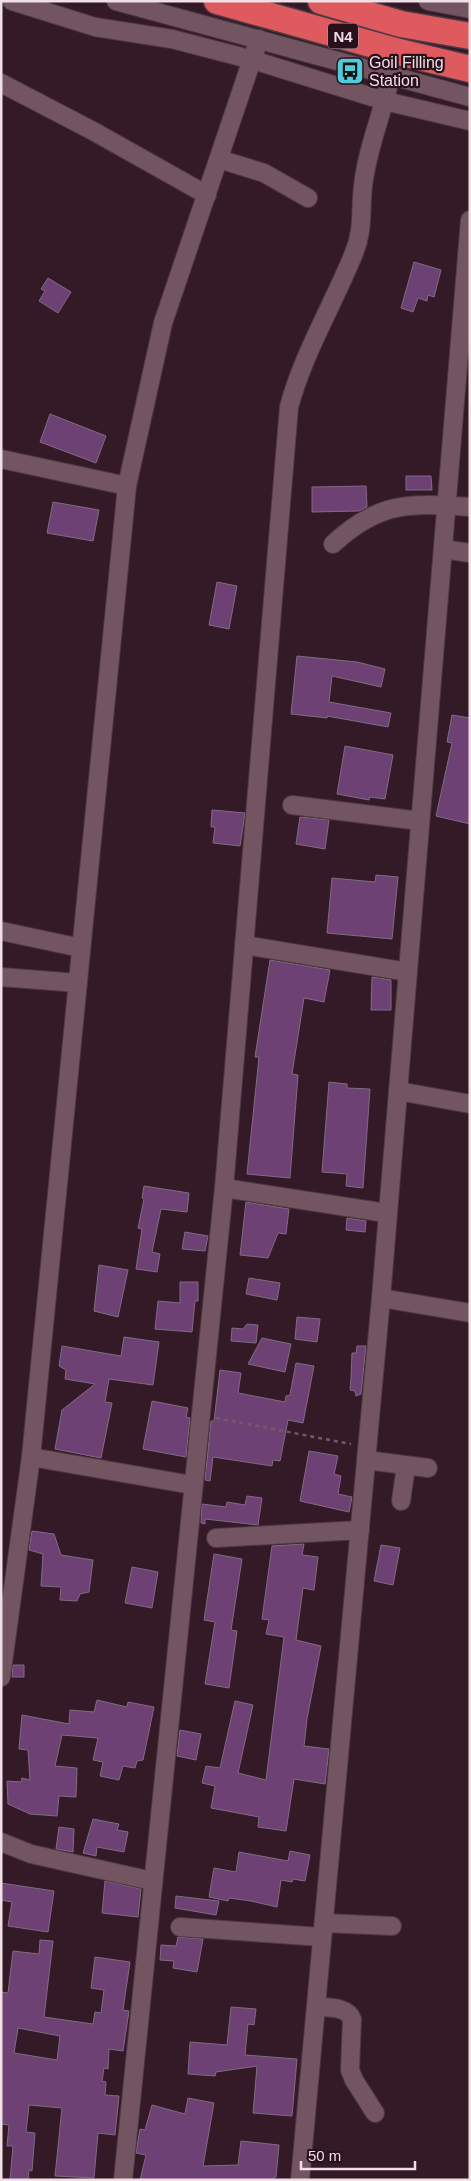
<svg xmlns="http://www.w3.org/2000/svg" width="471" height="2181" viewBox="0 0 471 2181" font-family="Arial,sans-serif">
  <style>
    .building { fill: #6e4174; stroke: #806b83; fill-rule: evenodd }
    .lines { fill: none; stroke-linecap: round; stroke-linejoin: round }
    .minor-casing { stroke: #4e3943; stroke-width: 20 }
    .highway-casing { stroke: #4e3943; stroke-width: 29 }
    .path { stroke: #715a65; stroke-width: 2.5; stroke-dasharray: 4 4; stroke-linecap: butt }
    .minor { stroke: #735562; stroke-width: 18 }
    .highway { stroke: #de5a5e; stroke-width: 26 }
    .labels { text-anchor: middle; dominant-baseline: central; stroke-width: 4.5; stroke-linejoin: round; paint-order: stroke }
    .shield { fill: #29111c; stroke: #b5a1a9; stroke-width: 1 }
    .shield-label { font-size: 15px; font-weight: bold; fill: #f1dfe6 }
    .poi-label { font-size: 16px; fill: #f1dfe6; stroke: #29111c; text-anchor: start }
  </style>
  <rect width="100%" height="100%" fill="#331a26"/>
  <!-- building -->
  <g class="building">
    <path d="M414,262L441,270L434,297L428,295L427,301L418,298L413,312L401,308Z"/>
    <path d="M48,278L71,292L58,313L39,301L45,291L41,289Z"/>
    <path d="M50,414L106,436L96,463L40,442Z"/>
    <path d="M406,476H431L432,490H406Z"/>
    <path d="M366,486L367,507L359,511L312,512V487Z"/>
    <path d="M53,502L99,510L93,541L47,533Z"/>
    <path d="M217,582L237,586L229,629L209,625Z"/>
    <path d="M297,656L357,662L385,669L381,687L332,676L329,702L391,713L388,727L327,716V718L291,714Z"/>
    <path d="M452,715L470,718V824L436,816L452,743L447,742Z"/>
    <path d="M345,746L393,755L385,799L370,797L369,800L337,794Z"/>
    <path d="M212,810L245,813L240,846L213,843L215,827H211Z"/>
    <path d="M300,817L329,820L325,849L296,844Z"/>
    <path d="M376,875L398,877L392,939L327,933L332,878L375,882Z"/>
    <path d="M270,960L330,970L324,1002L304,998L292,1074L298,1075L290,1178L247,1174L259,1057H255Z"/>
    <path d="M372,977L391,980V1010H371Z"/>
    <path d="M329,1082L347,1084V1088L370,1089L363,1188L346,1186L347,1174L322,1172Z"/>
    <path d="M144,1186L189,1193L187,1212L161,1209L152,1252L160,1254L157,1272L136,1269L142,1229L138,1228L144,1199L142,1198Z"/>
    <path d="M246,1202L289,1209L286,1234L278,1233L268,1258L240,1255Z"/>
    <path d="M347,1218L366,1221L365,1232L346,1230Z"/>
    <path d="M185,1232L208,1236L205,1251L182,1249Z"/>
    <path d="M99,1265L128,1270L118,1317L94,1311Z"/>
    <path d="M249,1278L280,1283L277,1300L246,1294Z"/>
    <path d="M180,1282H198V1301H195L192,1332L155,1329L158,1301L180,1303Z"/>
    <path d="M297,1317L320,1319L317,1342L295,1339Z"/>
    <path d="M247,1324L258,1325L256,1343L231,1341L232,1328L243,1329Z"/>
    <path d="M124,1337L159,1342L153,1385L109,1379L105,1402L112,1403L101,1458L55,1449L62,1410L95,1384L65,1379L66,1370L59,1366L62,1346L121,1356Z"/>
    <path d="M262,1338L291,1344L285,1372L248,1364Z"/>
    <path d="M357,1346H366L361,1394L356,1396L355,1391L350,1390L351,1378L352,1353H356Z"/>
    <path d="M296,1363L314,1366L303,1423L288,1420L280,1461L273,1460L272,1466L213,1457L210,1481L205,1480L211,1421H214L220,1370L241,1373L238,1393L285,1402L286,1396L290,1395Z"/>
    <path d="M152,1401L188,1408L186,1417L190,1418L186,1457L143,1449Z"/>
    <path d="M309,1451L338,1456L334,1474L341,1476L338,1494L352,1497L349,1512L300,1501Z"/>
    <path d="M247,1496L262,1498L258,1525L205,1519V1524L201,1523L202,1504L226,1507L227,1502L245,1505Z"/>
    <path d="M32,1531L54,1534L61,1555L93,1560L89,1592L80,1594L77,1601L60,1600L61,1587L41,1586L43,1554L29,1550Z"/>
    <path d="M304,1544L302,1555L318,1557L314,1590L303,1588L296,1640L321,1646L307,1719L304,1746L329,1749L325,1784L294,1779L286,1831L258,1827L259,1817L211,1808L215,1786L202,1783L206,1766L220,1768L235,1701L253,1705L238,1773L266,1780L284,1637L266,1634L269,1620L262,1619L272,1546Z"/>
    <path d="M381,1545L400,1548L393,1585L374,1581Z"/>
    <path d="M214,1554L242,1559L231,1630L237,1631L229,1688L205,1684L215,1622L204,1620Z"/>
    <path d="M132,1567L158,1572L152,1608L125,1603Z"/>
    <path d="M13,1665H24V1677H12Z"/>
    <path d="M97,1700L127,1707L128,1702L154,1707L143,1760L137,1761L135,1768L123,1766L119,1780L100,1776L103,1762L93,1760L98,1738L62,1735L55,1766L77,1768L76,1797L59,1796L57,1816L30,1814L8,1804L7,1781L21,1782L22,1778L30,1780L28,1750L19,1749L22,1715L69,1724L70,1710L94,1712Z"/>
    <path d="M180,1730L201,1734L196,1760L177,1756Z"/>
    <path d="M93,1819L119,1824L117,1830L128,1832L124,1852L97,1847L96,1856L83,1853Z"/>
    <path d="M59,1827L74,1829L73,1852L56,1849Z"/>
    <path d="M290,1851L310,1855L305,1881L293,1879L292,1882L281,1880L277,1907L251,1901L229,1898L228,1901L209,1897L214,1868L236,1872L239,1852L288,1861Z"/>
    <path d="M105,1881L141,1889L138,1917L102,1913Z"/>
    <path d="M1,1883L54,1891L48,1932L8,1926L12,1902L1,1900Z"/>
    <path d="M176,1896L219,1901L216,1915L175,1908Z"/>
    <path d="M178,1937L203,1939L197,1972L173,1968L174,1961L160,1960L161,1945L176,1946Z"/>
    <path d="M40,1940L53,1941L44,2017L93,2024L95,2012L101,2013L104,1990L91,1988L95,1957L130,1962L123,2010L129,2011L123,2051L109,2049L108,2069L104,2068L102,2081L106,2082L105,2095L119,2096L115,2135L98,2133L94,2178L55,2176L62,2108L29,2105L26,2132L35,2133L32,2171L29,2170L28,2180H10L13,2146H7L9,2125L1,2124V1992L8,1993L13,1951L39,1954ZM18,2028L60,2036L57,2060L14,2053Z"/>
    <path d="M231,2007L256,2009L254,2025L248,2024L245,2055L297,2059L292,2116L253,2113L257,2066L216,2072L215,2076L188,2074L190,2042L227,2045Z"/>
    <path d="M188,2098L214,2103L203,2166L238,2165L241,2141L279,2145L276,2177L270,2180H140L146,2155L136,2153L140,2129L145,2130L152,2105L185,2114Z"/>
  </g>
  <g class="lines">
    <!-- minor casing -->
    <g class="minor-casing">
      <g id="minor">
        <path d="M12,1L95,27L172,39L253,60L385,101L470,121"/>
        <path d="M116,1L470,97"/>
        <path d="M428,1L470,9"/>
        <path d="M1,83L93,131L207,195"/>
        <path d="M219,159L264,173L308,198"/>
        <path d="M1,459L127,486"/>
        <path d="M333,544C379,501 410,503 470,507"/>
        <path d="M443,549L470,553"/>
        <path d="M292,805L420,821"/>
        <path d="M1,931L81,948"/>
        <path d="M244,945L408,972"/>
        <path d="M1,977L78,983"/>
        <path d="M398,1091L470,1104"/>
        <path d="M224,1188L386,1213"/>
        <path d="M381,1298L470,1313"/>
        <path d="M31,1457L192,1485"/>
        <path d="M366,1460L428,1468"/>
        <path d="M401,1501L406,1466"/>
        <path d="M216,1538L360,1530"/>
        <path d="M1,1677L31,1457L127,486L163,323L259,39"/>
        <path d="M1,1842L31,1854L152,1881"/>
        <path d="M324,1923L392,1926"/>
        <path d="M180,1927L322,1937"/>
        <path d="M316,2007C328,2008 347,2006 352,2019L350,2070L354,2080L375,2113"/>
        <path d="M123,2180L224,1188L289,407C303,354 333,305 354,253C364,229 360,210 363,186C367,149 383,112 391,75"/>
        <path d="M300,2180L381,1298L470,220"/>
      </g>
    </g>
    <!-- highway casing -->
    <g class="highway-casing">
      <g id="highway">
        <path d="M217,1L399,52L470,69"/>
        <path d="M321,1L401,24L470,36"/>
      </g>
    </g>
    <!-- path -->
    <path class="path" d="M216,1418L351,1444"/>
    <!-- minor -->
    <use href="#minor" class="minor"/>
    <!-- highway -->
    <use href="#highway" class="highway"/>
  </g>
  <!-- icons -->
  <defs>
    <g id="bus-square" transform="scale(1.4375)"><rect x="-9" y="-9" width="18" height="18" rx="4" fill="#52cbd8" stroke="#29111c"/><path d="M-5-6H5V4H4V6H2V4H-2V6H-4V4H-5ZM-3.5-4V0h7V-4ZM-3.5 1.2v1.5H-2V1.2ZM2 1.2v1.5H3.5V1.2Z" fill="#111"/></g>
  </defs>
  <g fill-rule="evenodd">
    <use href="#bus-square" x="350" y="71"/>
  </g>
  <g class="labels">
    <!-- shield labels -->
    <rect class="shield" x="328" y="23.5" width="30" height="25" rx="4"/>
    <g class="shield-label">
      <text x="343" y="36">N4</text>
    </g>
    <!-- poi labels -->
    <g class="poi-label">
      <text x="369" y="62">Goil Filling<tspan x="369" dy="18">Station</tspan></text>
    </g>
  </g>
  <!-- border -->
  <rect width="471" height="2181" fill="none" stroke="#f1dfe6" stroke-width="5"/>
  <!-- scale -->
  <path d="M301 2161v8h114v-8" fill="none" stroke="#f1dfe6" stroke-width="2.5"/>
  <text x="308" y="2161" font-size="15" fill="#f1dfe6" stroke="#29111c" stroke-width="4" paint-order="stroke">50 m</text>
</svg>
